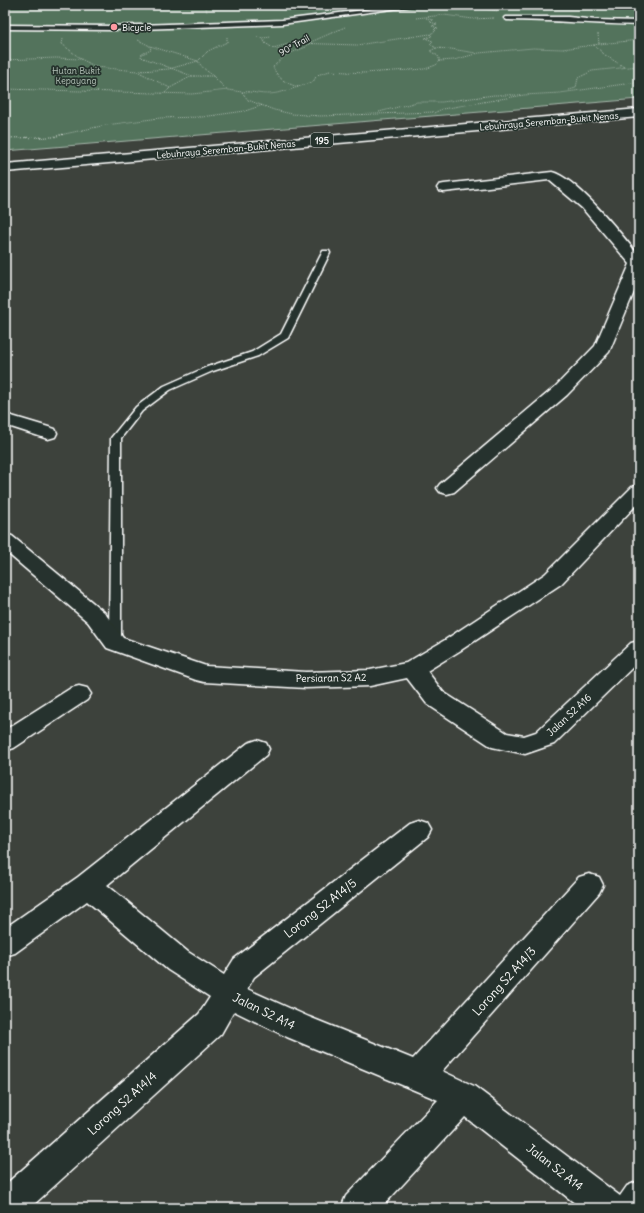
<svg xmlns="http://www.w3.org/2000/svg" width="644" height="1213" viewBox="0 0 644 1213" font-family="Delius,sans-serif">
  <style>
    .green { fill: #53735c; stroke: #a9b9ae }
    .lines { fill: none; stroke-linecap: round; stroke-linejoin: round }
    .service-casing { stroke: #fff; stroke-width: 3 }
    .minor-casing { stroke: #fff; stroke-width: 3 }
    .trunk-casing { stroke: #fff; stroke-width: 3 }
    .path-far1 { stroke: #fff; stroke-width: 1; stroke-dasharray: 0.5 1.5; stroke-linecap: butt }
    .path { stroke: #fff; stroke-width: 1.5; stroke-dasharray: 0.5 2; stroke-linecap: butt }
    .service { fill: #26332d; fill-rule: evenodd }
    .minor { fill: #26332d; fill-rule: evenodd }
    .trunk { fill: #26332d; fill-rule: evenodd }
    .poi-dot { fill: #ff9aa2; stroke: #26332d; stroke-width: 1.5 }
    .labels { text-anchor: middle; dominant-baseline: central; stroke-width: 3.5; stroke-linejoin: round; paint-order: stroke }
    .far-poi-label { font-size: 9px; fill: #fff; stroke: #26332d; text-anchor: start }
    .far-street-label { font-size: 9px; fill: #fff; stroke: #26332d }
    .far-park-label { font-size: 9px; fill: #b2c0b6; stroke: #26332d }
    .shield { fill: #26332d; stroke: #bec2c0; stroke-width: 1 }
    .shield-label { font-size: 9px; font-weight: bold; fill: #fff }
    .street-label { font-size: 10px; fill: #fff; stroke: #26332d }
    .near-street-label { font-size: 12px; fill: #fff; stroke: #26332d }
  </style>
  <rect width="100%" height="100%" fill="#3d423c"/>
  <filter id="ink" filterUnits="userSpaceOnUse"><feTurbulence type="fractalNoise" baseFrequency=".025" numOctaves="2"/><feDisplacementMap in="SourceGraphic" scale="8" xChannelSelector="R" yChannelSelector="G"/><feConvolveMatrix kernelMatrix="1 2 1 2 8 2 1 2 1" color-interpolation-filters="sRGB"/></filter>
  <g filter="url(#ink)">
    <!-- green -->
    <path class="green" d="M5,5H639V99L5,151Z"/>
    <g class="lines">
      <!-- service casing -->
      <g class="service-casing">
        <g id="service">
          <path d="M405,5H421L282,24L111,30L5,29V25L111,26L282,20Z"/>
          <path d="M505,17H568L596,20L639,21V25C595,24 551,20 507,20L504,18Z"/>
          <path d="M323,251H329L330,253L288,338L258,356L213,371L170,390L142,411L121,438V643L119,646H111L109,643L111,438L136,407L164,386L207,367L252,352L281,334Z"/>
        </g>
      </g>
      <!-- minor casing -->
      <g class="minor-casing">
        <g id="minor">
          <path d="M552,172C577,178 622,235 639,256V280L609,352L567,395L454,492L447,494L440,492L437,488L440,484L555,387L595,346L630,264L582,208L549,180L444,192L439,191L437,188L439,185L444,184Z"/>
          <path d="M5,414L55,429L57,433L55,437L48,439L5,425Z"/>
          <path d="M639,485V502L561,584L461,650L427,671L443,692L507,733L524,736L536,732L631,643L639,641V661L554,744L525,754L492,747L427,704L407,678L370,686L306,688L204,682L196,680L107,648L88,622L5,551V534L12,536L104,612L123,638L206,666L306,672L370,670L406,663L445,640L545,574L632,487Z"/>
          <path d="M79,686L87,688L91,694L87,700L14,748L5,751V730L71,688Z"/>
          <path d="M257,740L266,743L269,749L266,755L107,885L188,952L224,975L234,959L410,823L419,820L428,823L432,830L428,837L254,977L247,989L309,1017L413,1059L579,877L589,874L599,877L603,885L599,893L442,1071L474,1086L620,1196L627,1186L639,1181V1208H581L465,1117L381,1208H341L346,1196L438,1100L287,1037L234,1011L221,1034L30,1208H5V1185L199,1014L210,997L168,970L87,901L15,953L5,956V928L78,877L248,743Z"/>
        </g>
      </g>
      <!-- trunk casing -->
      <g class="trunk-casing">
        <path id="trunk" d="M639,109V117L5,172V164Z"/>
      </g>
      <!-- path-far1 -->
      <g class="path-far1">
        <path d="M205,5L207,12"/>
        <path d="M453,5L498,11"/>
        <path d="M416,18L444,15L473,19L494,18"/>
        <path d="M426,18L433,20L430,22L437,24L432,26L438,28L434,29L436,31L430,34L432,36L425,38L433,41L430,44L436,48L430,51L438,56L440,61"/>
        <path d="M598,34L599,44L594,45L605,55L624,67"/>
        <path d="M227,37V42L208,51L198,61C204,71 209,71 216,79C221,84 222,86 228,90"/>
        <path d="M257,37L263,38L265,43L273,48"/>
        <path d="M263,38L271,37"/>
        <path d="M63,39L62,44L81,59L96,67L137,71L170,88"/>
        <path d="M138,40L150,46L151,50L142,54L141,57L192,76L170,88L165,93"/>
        <path d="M599,44L639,40"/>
        <path d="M436,48L451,49L476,53"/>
        <path d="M286,55L281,50L273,48L293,43L357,45L430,34"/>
        <path d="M5,60L56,58L80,59"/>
        <path d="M140,71L169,69L198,61L150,46"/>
        <path d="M192,76H214"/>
        <path d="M298,87C286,83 278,79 273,67L286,55L306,47L311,42L345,27"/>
        <path d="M5,89L192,94L228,90L242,92L248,100L274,110L292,114L320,116L434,112"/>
        <path d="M569,90L576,88L578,78L592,71L639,66"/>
        <path d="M242,92C251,91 258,94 267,94C282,94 299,86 313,82L317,75L330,71L364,73L425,69L436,65L440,61L454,60L479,53L533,48L562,49L594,45"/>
        <path d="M379,112L417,102H442L494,95H516"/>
        <path d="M434,113L442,109L524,95L560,93L639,82"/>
        <path d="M60,135L106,125L160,118L202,117L245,111L263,105"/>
      </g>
      <!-- path -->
      <path class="path" d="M5,138L53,137L64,134"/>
      <!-- service -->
      <use href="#service" class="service"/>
      <!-- minor -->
      <use href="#minor" class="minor"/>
      <!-- trunk -->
      <use href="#trunk" class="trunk"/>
    </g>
  </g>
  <!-- markers -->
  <circle class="poi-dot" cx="114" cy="27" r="4"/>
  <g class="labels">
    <!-- far-poi labels -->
    <g class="far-poi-label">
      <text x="122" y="27">Bicycle</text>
    </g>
    <!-- far-street labels -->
    <g class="far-street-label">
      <text transform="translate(294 45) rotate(-29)">90° Trail</text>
      <text transform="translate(549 121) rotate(-5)">Lebuhraya Seremban-Bukit Nenas</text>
      <text transform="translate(226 149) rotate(-5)">Lebuhraya Seremban-Bukit Nenas</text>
    </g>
    <!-- far-park labels -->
    <g class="far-park-label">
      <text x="76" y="70">Hutan Bukit<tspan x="76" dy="10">Kepayang</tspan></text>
    </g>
    <!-- shield labels -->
    <rect class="shield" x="311" y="133" width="22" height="14" rx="3"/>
    <g class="shield-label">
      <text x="322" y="140">195</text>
    </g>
    <!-- street labels -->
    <g class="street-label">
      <text transform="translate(331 678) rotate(-1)">Persiaran S2 A2</text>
      <text transform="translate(569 715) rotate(-43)">Jalan S2 A16</text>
    </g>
    <!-- near-street labels -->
    <g class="near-street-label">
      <text transform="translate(320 908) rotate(-38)">Lorong S2 A14/5</text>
      <text transform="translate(504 981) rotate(-48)">Lorong S2 A14/3</text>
      <text transform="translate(264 1011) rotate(26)">Jalan S2 A14</text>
      <text transform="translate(122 1103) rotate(-42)">Lorong S2 A14/4</text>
      <text transform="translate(555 1167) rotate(38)">Jalan S2 A14</text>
    </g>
  </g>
  <!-- margin -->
  <rect width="644" height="1213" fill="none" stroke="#26332d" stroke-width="20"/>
  <rect x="10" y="10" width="624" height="1193" fill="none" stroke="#fff" stroke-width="1.5" filter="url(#ink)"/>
</svg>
